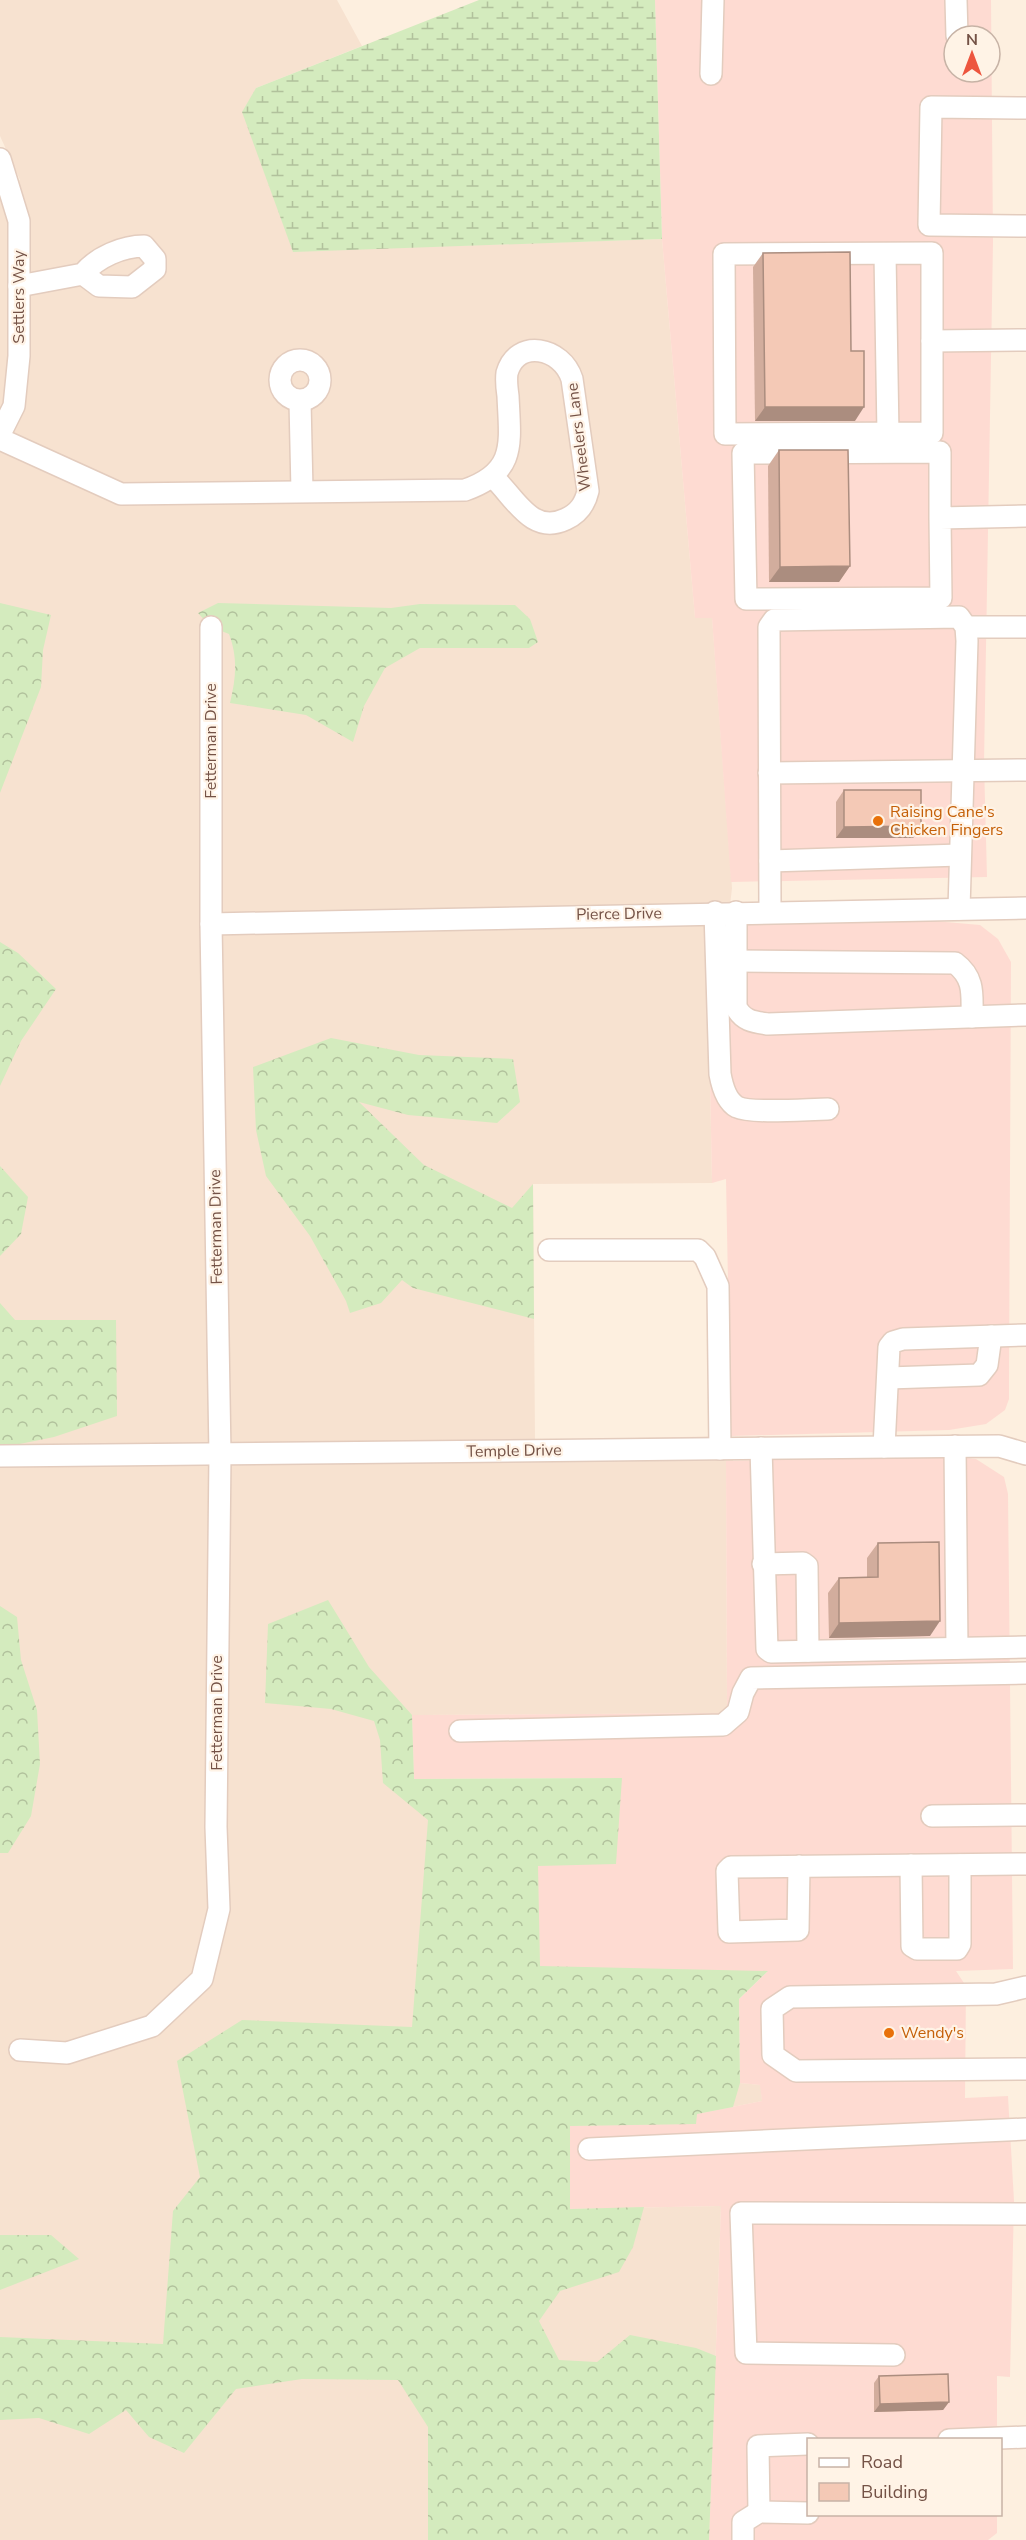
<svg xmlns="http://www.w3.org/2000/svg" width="1026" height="2540" viewBox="0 0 1026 2540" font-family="'Nunito Sans',sans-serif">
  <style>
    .residential { fill: #f7e2d0 }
    .commercial { fill: #fedbd2; fill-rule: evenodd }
    .forest { fill: url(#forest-crowns) }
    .wetland { fill: url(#wetland-marsh) }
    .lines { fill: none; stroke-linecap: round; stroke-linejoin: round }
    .minor-casing { stroke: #e3ccbe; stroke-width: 24 }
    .minor { stroke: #fff; stroke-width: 21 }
    .wall { fill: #d2ad9d }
    .shaded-wall { fill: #ab8d7f }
    .building { fill: #f4c9b6; stroke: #ab8d7f; stroke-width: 1.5 }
    .food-dot { fill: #e8710a; stroke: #fff3e6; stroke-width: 2 }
    .labels { text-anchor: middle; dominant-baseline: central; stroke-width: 4.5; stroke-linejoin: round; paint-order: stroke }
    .street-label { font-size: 16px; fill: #745246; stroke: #fff3e6 }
    .food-label { font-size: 16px; fill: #c56008; stroke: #fff3e6; text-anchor: start }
  </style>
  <defs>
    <pattern id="forest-crowns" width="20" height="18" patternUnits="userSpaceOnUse" patternTransform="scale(1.5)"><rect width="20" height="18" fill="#d4ebbe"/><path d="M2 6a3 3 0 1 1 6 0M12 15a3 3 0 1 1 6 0" fill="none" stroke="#b1c19c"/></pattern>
    <pattern id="wetland-marsh" width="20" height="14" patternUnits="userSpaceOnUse" patternTransform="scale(1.5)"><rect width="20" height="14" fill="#d4ebbe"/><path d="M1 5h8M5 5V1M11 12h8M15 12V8" fill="none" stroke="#b1c19c"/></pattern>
  </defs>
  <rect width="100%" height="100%" fill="#fdefdf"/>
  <!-- residential -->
  <path class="residential" d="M0,0H337L362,46L256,88L293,251L662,239L695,618L712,617L732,888L728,922L707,923L712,1183L533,1184L535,1440L731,1436L733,1461L726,1462L727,1713L412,1715L414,1778L616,1864L740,2083L761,2085L762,2101L697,2114L696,2124L570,2209L721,2206L709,2540H0V182L20,180L0,136Z"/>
  <!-- commercial -->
  <g class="commercial">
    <path d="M655,0H991L993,242L984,763L987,877L731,882L712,618H695L662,239ZM954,36H990V72H954Z"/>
    <path d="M934,921L980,925L998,939L1011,962L1009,1380V1399L1005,1410L986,1424L949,1430L731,1436L726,1179L712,1183L707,922Z"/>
    <path d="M940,1455L976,1459L1004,1477L1008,1494L1013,1969L956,1971L966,1986L965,2098L1008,2096L1014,2201L1010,2377L997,2376V2439L808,2440V2514L997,2515V2533L988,2540H709L721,2206L570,2209V2126L695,2124L697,2114L762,2101L760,2085L740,2083L739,1999L767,1972L540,1967L538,1865L622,1778L414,1779L412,1715L727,1713L726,1461Z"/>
  </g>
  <!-- forest -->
  <g class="forest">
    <path d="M0,603L51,615L43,650L41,687L0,793Z"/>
    <path d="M218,603L391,608L420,604L515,605L530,619L538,642L529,648H420L385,668L364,706L353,742L306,715L230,703C236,678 238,658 229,634L211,627L198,613Z"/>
    <path d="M0,942L18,953L56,989L21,1041L0,1086Z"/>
    <path d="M331,1038L419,1055L513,1059L520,1102L497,1123L408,1115L359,1102L424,1165L512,1208L533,1184L534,1319L413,1288L402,1280L381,1303L350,1313L346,1301L310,1236L266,1176L256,1130L253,1067Z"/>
    <path d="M0,1166L28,1197L21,1234L0,1256Z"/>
    <path d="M0,1303L15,1320H116L117,1416L54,1437L0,1448Z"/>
    <path d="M328,1600L369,1667L412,1715L414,1779L622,1778L616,1864L538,1866L540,1966L768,1971L739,1999L740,2083L733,2107L697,2114L696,2124L570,2126V2209L644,2207L633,2247L619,2272L560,2291L539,2321L559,2360L597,2362L630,2335L696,2348L716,2356L709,2540H428V2427L398,2380L302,2379L236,2389L184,2453L149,2437L126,2410L89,2434L39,2418L0,2420V2337L163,2344L173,2211L200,2177L177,2061L242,2020L412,2027L428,1820L383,1783L380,1740L374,1721L331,1709L265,1703L268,1624Z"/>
    <path d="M0,1606L17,1617L21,1660L37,1710L40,1764L31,1816L8,1853H0Z"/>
    <path d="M0,2235H51L79,2259L0,2290Z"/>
  </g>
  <!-- wetland -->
  <path class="wetland" d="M479,0H655L662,239L293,252L242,112L256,88Z"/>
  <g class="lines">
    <!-- minor casing -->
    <g class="minor-casing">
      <g id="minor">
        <path d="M956,0L957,36"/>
        <path d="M711,74L713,0"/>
        <path d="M1026,108L931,107L929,225L1026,226"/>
        <path d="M0,159L19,221V356L14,406L0,434"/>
        <path d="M932,253V433L725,434L724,254Z"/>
        <path d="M885,254L888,434"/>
        <path d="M19,286L83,274C97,257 123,246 144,246L155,259V269L132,287L99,286L83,274"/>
        <path d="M932,341L1026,340"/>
        <circle cx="300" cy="380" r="20"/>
        <path d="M300,401L302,491"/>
        <path d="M0,439L121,494L465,490C517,472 510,443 508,396C507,389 506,380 507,373C517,338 562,347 572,379L588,491C585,504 579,513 566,519C531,536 514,496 493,477"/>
        <path d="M940,518L941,598L746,599L743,453L940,452V518L1026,516"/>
        <path d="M966,627H1026"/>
        <path d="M769,773L1026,770"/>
        <path d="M770,861L960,855"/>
        <path d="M770,911L769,627L774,620L959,617L966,627L967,641L959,909"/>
        <path d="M715,912L720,1074C722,1085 726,1101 737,1107C752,1114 809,1109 828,1109"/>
        <path d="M736,912V1007C743,1021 754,1022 768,1024L1026,1015"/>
        <path d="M211,924L1026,908"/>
        <path d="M736,961L955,963C975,978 972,995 972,1017"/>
        <path d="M549,1250H698L705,1257L718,1286L720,1449"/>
        <path d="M888,1378L979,1375L987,1365L991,1336"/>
        <path d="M955,1446L957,1648"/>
        <path d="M884,1447L889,1347L893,1342L903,1339L1026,1335"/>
        <path d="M761,1448L767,1649L771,1652L1026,1647"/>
        <path d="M0,1456L999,1446L1026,1454"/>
        <path d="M763,1564L803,1563L807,1566L808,1651"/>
        <path d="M460,1731L723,1725L738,1712L743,1693L751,1678L1026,1673"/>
        <path d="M932,1816L1026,1815"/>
        <path d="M911,1865L912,1946L917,1949H957L960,1944V1865"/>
        <path d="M799,1866L798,1930L729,1932L727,1871L731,1867C829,1866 928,1865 1026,1864"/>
        <path d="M1026,1987L996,1994L790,1997L772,2009L773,2055L796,2071L1026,2069"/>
        <path d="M20,2050L67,2053L152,2026L202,1979L219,1909L216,1827L220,1454L211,924V627"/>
        <path d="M589,2149L1026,2129"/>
        <path d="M894,2355L746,2353L741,2213L1026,2214"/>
        <path d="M949,2440L1026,2437"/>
        <path d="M759,2512L758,2446L808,2444"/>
        <path d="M743,2540V2522L759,2512L808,2513"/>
      </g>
    </g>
    <!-- minor -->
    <use href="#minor" class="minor"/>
  </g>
  <!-- wall -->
  <g class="wall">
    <path d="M763,253L851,351L855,421H755L753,267Z"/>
    <path d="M779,450L850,566L839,582H769L768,466Z"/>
    <path d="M844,790L921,826L913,838H836V802Z"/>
    <path d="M878,1543L930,1636L829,1638L828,1593L839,1578L867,1577V1558Z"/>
    <path d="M879,2376L949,2402L943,2410L874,2412V2383Z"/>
  </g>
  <!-- shaded-wall -->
  <g class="shaded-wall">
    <path d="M765,407H864L855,421H755Z"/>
    <path d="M850,566L839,582H769L780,567Z"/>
    <path d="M921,826L913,838H836L844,827Z"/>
    <path d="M940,1621L930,1636L829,1638L839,1623Z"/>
    <path d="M949,2402L943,2410L874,2412L880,2404Z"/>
  </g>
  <!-- building -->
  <g class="building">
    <path d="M850,252L851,351H864V407H765L763,253Z"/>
    <path d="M779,450H848L850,566L780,567Z"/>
    <path d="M844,790H921V826L844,827Z"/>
    <path d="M939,1542L940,1621L839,1623V1578L878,1577V1543Z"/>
    <path d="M948,2374L949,2402L880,2404L879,2376Z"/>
  </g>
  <!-- markers -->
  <g class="food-dot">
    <circle cx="878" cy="821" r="6"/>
    <circle cx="889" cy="2033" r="6"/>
  </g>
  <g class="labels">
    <!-- street labels -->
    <g class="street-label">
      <text transform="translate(19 297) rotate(-90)">Settlers Way</text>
      <text transform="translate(579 437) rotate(-97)">Wheelers Lane</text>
      <text transform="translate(211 741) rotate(-90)">Fetterman Drive</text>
      <text transform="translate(619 914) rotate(-1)">Pierce Drive</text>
      <text transform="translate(216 1227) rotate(-91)">Fetterman Drive</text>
      <text transform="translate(514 1451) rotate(-1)">Temple Drive</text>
      <text transform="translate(217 1713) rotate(-90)">Fetterman Drive</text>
    </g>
    <!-- food labels -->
    <g class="food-label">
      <text x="890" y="812">Raising Cane's<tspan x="890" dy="18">Chicken Fingers</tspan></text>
      <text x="901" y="2033">Wendy's</text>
    </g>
  </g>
  <!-- legend -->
  <rect x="807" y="2438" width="195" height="78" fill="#fff3e6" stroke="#c7b3a6" stroke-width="1.5"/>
  <rect x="819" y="2458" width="30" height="9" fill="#ffffff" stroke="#c7b3a6" stroke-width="1.5"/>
  <text x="861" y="2468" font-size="18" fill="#745246">Road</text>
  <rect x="819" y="2483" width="30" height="18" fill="#f4c9b6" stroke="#c7b3a6" stroke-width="1.5"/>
  <text x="861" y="2498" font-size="18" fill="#745246">Building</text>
  <!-- north arrow -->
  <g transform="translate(972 54)"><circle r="28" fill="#fff3e6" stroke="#c7b3a6" stroke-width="1.5"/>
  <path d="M0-4.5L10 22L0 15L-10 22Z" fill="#ed553e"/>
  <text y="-9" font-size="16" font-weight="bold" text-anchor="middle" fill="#745246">N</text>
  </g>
</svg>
